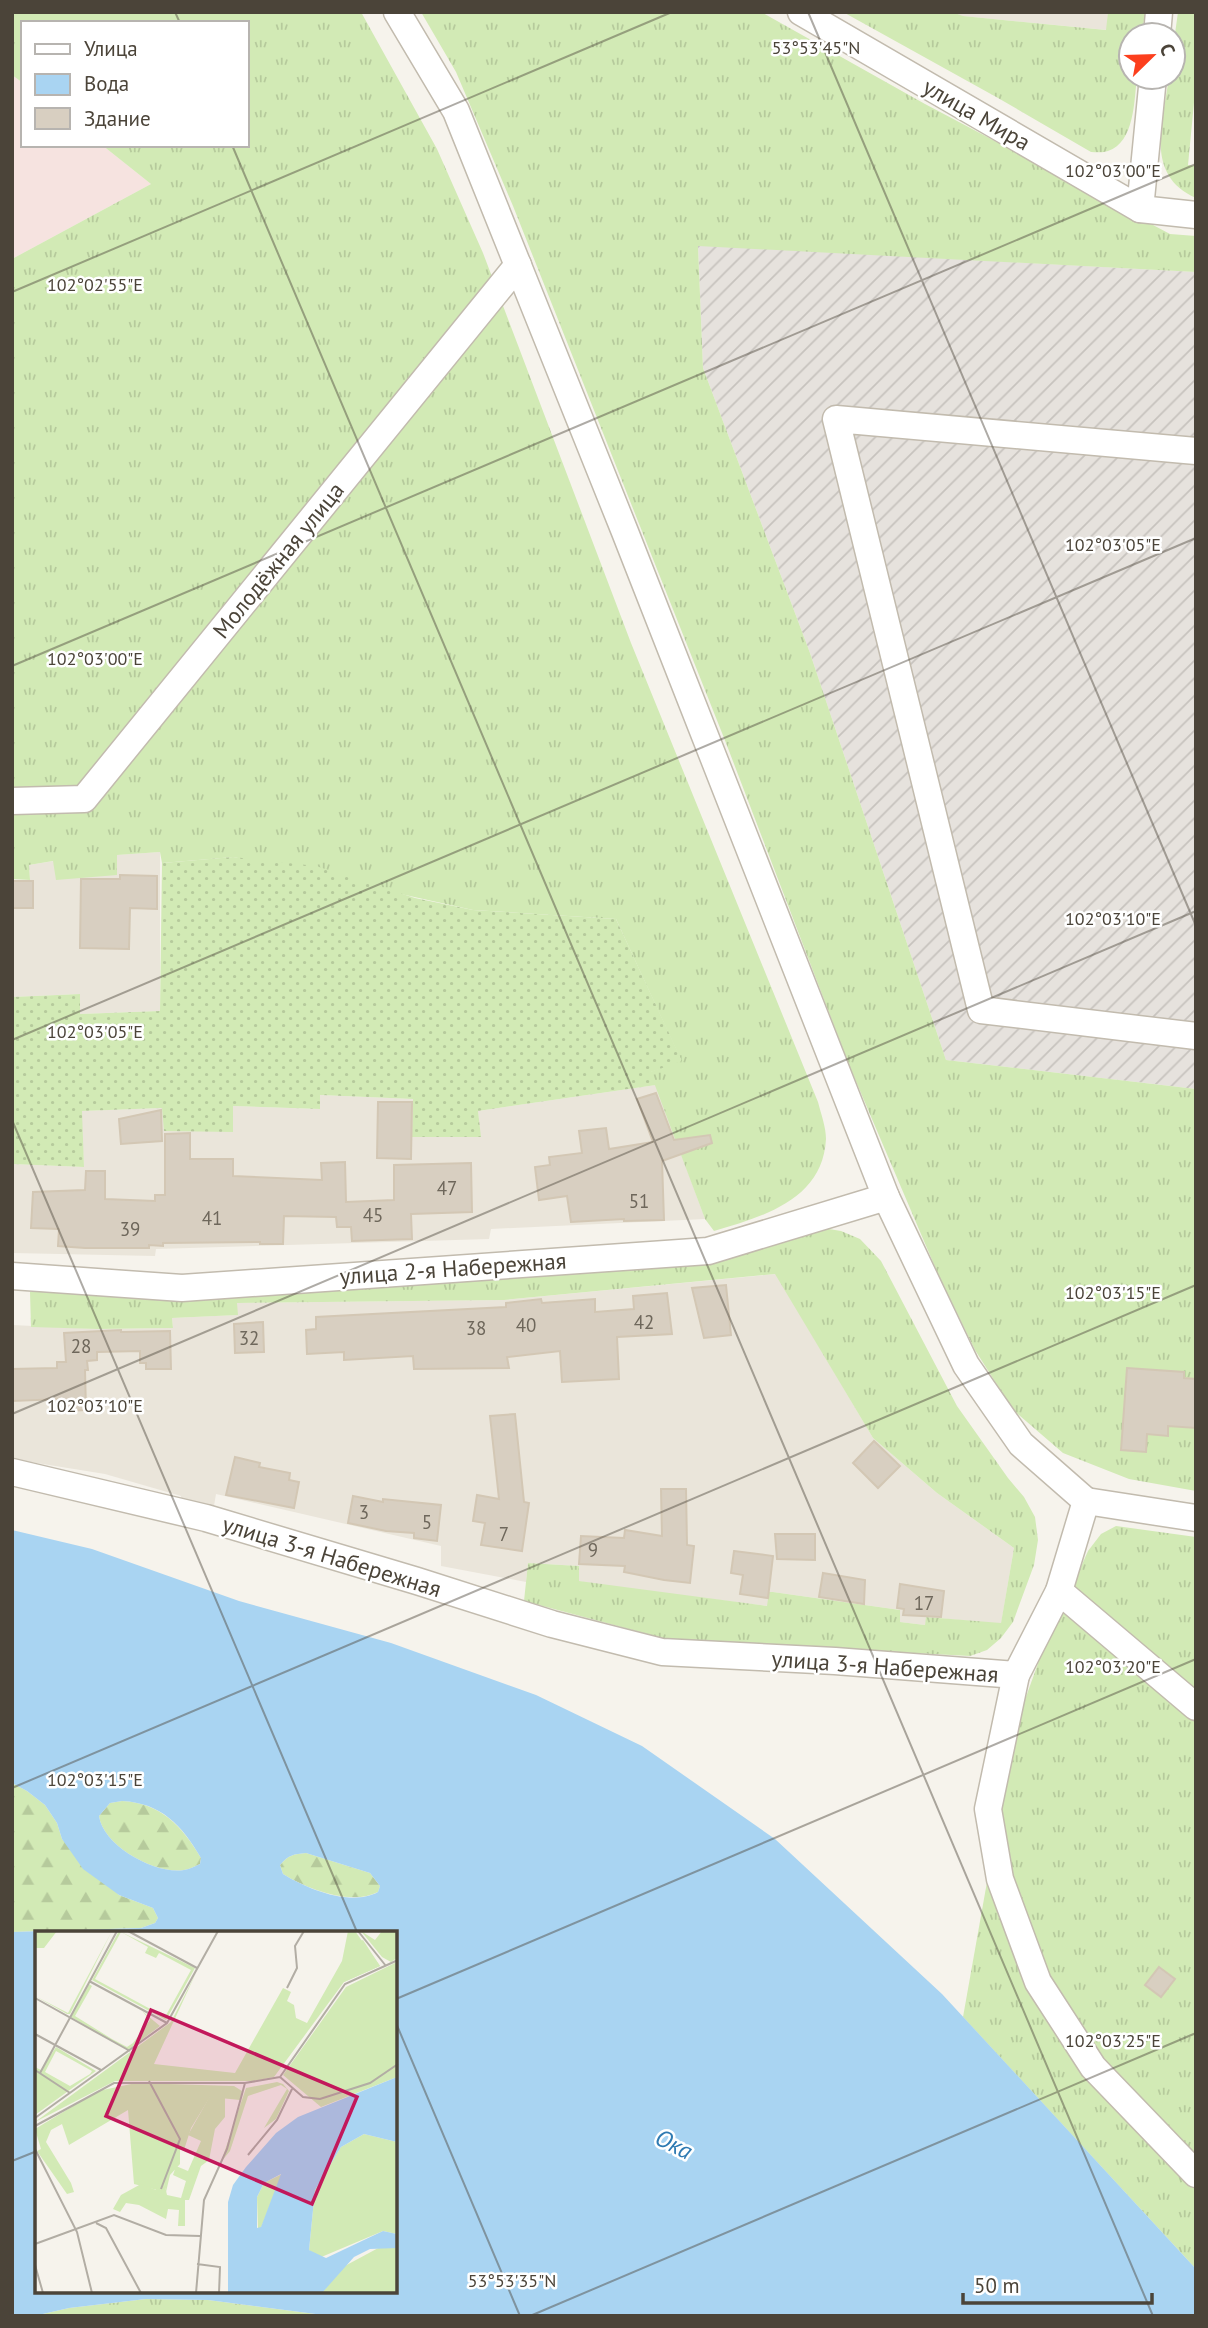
<svg xmlns="http://www.w3.org/2000/svg" width="1208" height="2328" viewBox="0 0 1208 2328" font-family="'PT Sans',sans-serif">
  <style>
    .residential { fill: #eae5da }
    .industrial { fill: url(#industrial-furrows) }
    .medical { fill: #f6e3e0 }
    .grass { fill: url(#grass-tufts) }
    .forest { fill: url(#forest-firs) }
    .garden { fill: url(#garden-dots) }
    .water { fill: #a9d4f2; fill-rule: evenodd }
    .building { fill: #d8cfc1; stroke: #d3c7b4; stroke-width: 2 }
    .lines { fill: none; stroke-linecap: round; stroke-linejoin: round }
    .minor-casing { stroke: #c2bbae; stroke-width: 29 }
    .minor { stroke: #fff; stroke-width: 26 }
    .ticks { fill: none; stroke: #4b4439; stroke-width: 2; stroke-opacity: 0.45 }
    .labels { text-anchor: middle; dominant-baseline: central; stroke-width: 5; stroke-linejoin: round; paint-order: stroke }
    .number-label { font-size: 19px; fill: #6e675b }
    .street-label { font-size: 23px; fill: #4b4439; stroke: #fff }
    .water-label { font-size: 24px; font-style: italic; fill: #2e7ab2; stroke: #fff }
    .inset-road { fill: none; stroke: #b2ada4; stroke-width: 2 }
    .view { fill: #c2185b; fill-opacity: 0.15; stroke: #c2185b; stroke-width: 3.5 }
    .inset-edge { fill: none; stroke: #4b4439; stroke-width: 3.5 }
    .ticks-label { font-size: 18px; text-anchor: middle; fill: #4b4439; stroke: #fff; stroke-width: 5; stroke-linejoin: round; paint-order: stroke }
  </style>
  <defs>
    <pattern id="industrial-furrows" width="10" height="10" patternUnits="userSpaceOnUse" patternTransform="scale(1.75)"><rect width="10" height="10" fill="#e6e2dd"/><path d="M-1 1l2-2M0 10L10 0M9 11l2-2" fill="none" stroke="#c7c3be"/></pattern>
    <pattern id="grass-tufts" width="24" height="20" patternUnits="userSpaceOnUse" patternTransform="scale(1.75)"><rect width="24" height="20" fill="#d2eab5"/><path d="M3 7l-1-3M5 7V3M7 7l1-3M15 17l-1-3M17 17v-4M19 17l1-3" fill="none" stroke="#b6ca9c"/></pattern>
    <pattern id="forest-firs" width="22" height="20" patternUnits="userSpaceOnUse" patternTransform="scale(1.75)"><rect width="22" height="20" fill="#d2eab5"/><path d="M5 1l3.5 6h-7zM16 11l3.5 6h-7z" fill="#b6ca9c"/></pattern>
    <pattern id="garden-dots" width="8" height="8" patternUnits="userSpaceOnUse" patternTransform="scale(1.75)"><rect width="8" height="8" fill="#d2eab5"/><path d="M2 2h.1M6 6h.1" fill="none" stroke="#b6ca9c" stroke-width="1.8" stroke-linecap="round"/></pattern>
  </defs>
  <rect width="100%" height="100%" fill="#f6f3ec"/>
  <!-- residential -->
  <g class="residential">
    <path d="M952,12H1108L1107,30L962,16Z"/>
    <path d="M160,852V1011L79,1014V994L12,997V880H30L29,865L54,861L116,875V855Z"/>
    <path d="M656,1085L705,1219L491,1229L489,1239L156,1249L155,1256L12,1253V1164L84,1167L81,1111L162,1108L232,1132L233,1106L319,1109V1095L414,1099L413,1136L480,1137L478,1111Z"/>
    <path d="M776,1274L873,1438L937,1493L1014,1548L1001,1624L927,1617L925,1625L900,1622V1610L773,1592H769L768,1606L611,1587L578,1581L579,1566L528,1563L526,1582L441,1566V1546L216,1494L214,1506L181,1501V1496L105,1474L12,1459V1325L97,1329L173,1328L172,1318L237,1315V1303L504,1300Z"/>
  </g>
  <!-- industrial -->
  <path class="industrial" d="M698,245L1196,272V1089L946,1060L810,653L703,368Z"/>
  <!-- medical -->
  <path class="medical" d="M12,75L23,83V145H102L151,184L12,259Z"/>
  <!-- grass -->
  <g class="grass">
    <path d="M12,12H361L437,149L483,253L631,643L818,1102C821,1114 826,1127 826,1139C823,1200 762,1217 714,1231L705,1219L650,1072L681,1060L616,919L473,910L234,857L162,863L160,852L117,855V875L56,880L53,861L29,865L30,880L12,879V259L151,184L102,145H247V23H23V83L12,75Z"/>
    <path d="M421,12H761L925,104L1170,234L1196,236V272L698,246L703,368L810,653L946,1060L1196,1089V1491L1129,1479L1063,1453L1013,1410L975,1350L938,1274L849,1065L726,743L513,206L456,72Z"/>
    <path d="M843,12H952L963,16L1106,30L1108,12H1145L1142,35H1131V77H1137C1134,100 1135,142 1108,151C1103,153 1096,152 1091,152L998,98Z"/>
    <path d="M1178,12H1196V82L1188,165L1196,166V198C1144,175 1163,122 1169,77H1173V48Z"/>
    <path d="M817,1227L841,1231L860,1239L881,1261L957,1406L1008,1478L1024,1497L1035,1517L1038,1540L1034,1565L1013,1622L1001,1638L987,1650L970,1656L670,1640L524,1601L528,1563L579,1566V1581L767,1606L769,1592H773L900,1610V1622L925,1625L926,1617L1001,1623L1014,1548L937,1493L873,1438L775,1274L504,1300L237,1303L238,1315L172,1318L173,1328L97,1329L31,1327L30,1292H200Z"/>
    <path d="M1116,1526L1196,1537V2269L963,2017L1014,1730L1040,1658L1088,1551L1101,1534Z"/>
    <path d="M146,2299L208,2300L331,2316H34L69,2308Z"/>
  </g>
  <!-- forest -->
  <g class="forest">
    <path d="M12,1783L27,1791L45,1805L57,1823L62,1839L119,1895L153,1908L158,1918L155,1923L141,1928L12,1932Z"/>
    <path d="M122,1801C161,1803 182,1826 201,1858L200,1864C195,1866 190,1869 184,1870C156,1875 103,1846 99,1816L110,1803Z"/>
    <path d="M306,1853L370,1873L380,1886L378,1892C351,1906 307,1889 283,1874L280,1865C288,1855 294,1854 306,1853Z"/>
  </g>
  <!-- garden -->
  <path class="garden" d="M233,857L316,866L415,898L473,910L616,919L682,1061L651,1072L656,1085L478,1111L481,1137H412L413,1099L320,1095V1109L233,1106V1132L164,1131L162,1108L82,1111L84,1167L12,1164V997L80,994V1014L160,1011L162,863Z"/>
  <!-- water -->
  <path class="water" d="M12,1530L92,1549L239,1601L391,1643L536,1695L642,1746L775,1839L942,1994L1196,2269V2316H331L208,2300L146,2299L69,2308L34,2316H12V1932L141,1928L155,1923L158,1918L153,1908L119,1895L83,1869L62,1839L57,1823L45,1805L27,1791L12,1783ZM122,1801C161,1803 182,1825 201,1858L200,1864C195,1866 190,1869 184,1870C156,1875 103,1846 99,1816L110,1803ZM306,1853L370,1873L380,1886L378,1892C351,1907 307,1889 283,1874L280,1865C288,1855 294,1854 306,1853ZM396,1932V2291H37V1932Z"/>
  <!-- building -->
  <g class="building">
    <path d="M120,875L157,876V909L130,908L129,949L80,948L81,879H120Z"/>
    <rect x="12" y="881" width="21" height="27"/>
    <path d="M656,1093L674,1140L710,1135L712,1143L662,1161L664,1220L624,1221V1219L571,1222L567,1196L539,1200L535,1167L550,1165L549,1157L582,1153L579,1131L606,1128L609,1149L653,1142L637,1099Z"/>
    <path d="M378,1102H412L411,1159L377,1158Z"/>
    <path d="M161,1110L162,1141L121,1144L119,1119Z"/>
    <path d="M190,1133V1159H233V1176L322,1180L321,1163L345,1162L346,1202L394,1200V1165L471,1163L472,1212L411,1214L412,1239L352,1241L351,1227H337L336,1217L284,1216L283,1244H260V1242L163,1243V1246L149,1245V1248H85L58,1246L59,1229L31,1228L33,1192L85,1190L86,1171H105V1199L155,1201V1195H165V1134Z"/>
    <path d="M726,1285L731,1335L704,1338L692,1288Z"/>
    <path d="M667,1293L672,1334L617,1337L619,1379L562,1382L560,1351L507,1357L509,1368L414,1369L413,1356L344,1360V1352L307,1354L306,1330L316,1329V1317L506,1307V1303L541,1299L542,1303L595,1299V1312L634,1309L633,1296Z"/>
    <path d="M263,1322L264,1352L235,1353L234,1324Z"/>
    <path d="M121,1330V1332L170,1331L171,1369H146V1363H140V1351L97,1352V1360L87,1361L88,1370H85L86,1410L63,1411L62,1399L12,1401V1369L57,1368V1362H66L64,1333Z"/>
    <path d="M1127,1368L1184,1372V1378L1196,1379V1428L1168,1426V1436L1147,1434L1146,1452L1121,1450Z"/>
    <path d="M515,1414L524,1502L529,1503L522,1551L481,1545L485,1523L473,1521L477,1495L499,1499L490,1416Z"/>
    <path d="M874,1441L900,1466L878,1488L853,1463Z"/>
    <path d="M235,1457L260,1463L259,1467L290,1473L289,1480L299,1482L294,1508L226,1495Z"/>
    <path d="M661,1489H686L687,1545L694,1546L690,1583L664,1580L624,1572L625,1566L579,1564L581,1536L624,1538L625,1530L662,1536Z"/>
    <path d="M353,1496L383,1502V1499L441,1505L437,1541L414,1538V1533L386,1531L348,1523Z"/>
    <path d="M775,1534H815V1560L777,1559Z"/>
    <path d="M734,1551L773,1556L768,1598L740,1594L743,1575L731,1573Z"/>
    <path d="M823,1573L865,1580L864,1604L819,1597Z"/>
    <path d="M900,1584L944,1591L941,1617L903,1615L904,1609L897,1608Z"/>
    <path d="M1159,1967L1175,1979L1161,1997L1145,1985Z"/>
  </g>
  <g class="lines">
    <!-- minor casing -->
    <g class="minor-casing">
      <g id="minor">
        <path d="M397,12L456,111L625,532L886,1197L966,1365L1021,1444L1086,1501"/>
        <path d="M801,12L1140,209L1196,215"/>
        <path d="M1157,35L1159,12"/>
        <path d="M1140,209L1153,77"/>
        <path d="M1196,451L836,419L981,1010L1196,1036"/>
        <path d="M12,801L84,799L518,265"/>
        <path d="M12,1276L182,1288L708,1251L886,1197"/>
        <path d="M12,1472L206,1518L417,1581L552,1624L662,1652L835,1661L1016,1675"/>
        <path d="M1086,1501L1059,1591L1016,1675L988,1809L1000,1879L1038,1982L1093,2067L1196,2174"/>
        <path d="M1086,1501L1196,1518"/>
        <path d="M1059,1591L1196,1707"/>
      </g>
    </g>
    <!-- minor -->
    <use href="#minor" class="minor"/>
  </g>
  <!-- ticks -->
  <path class="ticks" d="M175,12L180,23M808,12L1196,926M232,145L1153,2316M12,292L672,12M12,666L1196,164M12,1040L1196,538M12,1120L357,1932M12,1414L1196,911M12,1788L1196,1285M396,1999L1196,1659M396,2023L520,2316M12,2161L37,2151M530,2316L1196,2033"/>
  <g class="labels">
    <!-- number labels -->
    <g class="number-label">
      <text x="447" y="1188">47</text>
      <text x="639" y="1201">51</text>
      <text x="373" y="1215">45</text>
      <text x="212" y="1218">41</text>
      <text x="130" y="1229">39</text>
      <text x="644" y="1322">42</text>
      <text x="526" y="1325">40</text>
      <text x="476" y="1328">38</text>
      <text x="249" y="1338">32</text>
      <text x="81" y="1346">28</text>
      <text x="364" y="1512">3</text>
      <text x="427" y="1522">5</text>
      <text x="504" y="1534">7</text>
      <text x="593" y="1550">9</text>
      <text x="924" y="1603">17</text>
    </g>
    <!-- street labels -->
    <g class="street-label">
      <text transform="translate(977 114) rotate(30)">улица Мира</text>
      <text transform="translate(278 560) rotate(-51)">Молодёжная улица</text>
      <text transform="translate(453 1268) rotate(-4)">улица 2-я Набережная</text>
      <text transform="translate(332 1556) rotate(17)">улица 3-я Набережная</text>
      <text transform="translate(885 1666) rotate(4)">улица 3-я Набережная</text>
    </g>
    <!-- water labels -->
    <g class="water-label">
      <text transform="translate(674 2144) rotate(27)">Ока</text>
    </g>
  </g>
  <!-- overview -->
  <g transform="translate(35 1931)">
    <rect width="362" height="362" fill="#f6f3ec"/>
    <path d="M0,0H22L9,17H0ZM77,0L35,83H32L0,65L33,82ZM84,0L160,37L131,89L57,49ZM86,1L113,16L110,22L121,27L124,22L156,39L130,86L60,48ZM313,0H320L345,35L309,51L239,146L219,150H80L0,191L136,91L161,42L119,133L200,142L248,57L256,61L252,70L259,74L261,87L272,92L307,30ZM326,0L340,9L347,0H362V27L356,31L347,26ZM362,31V146L286,176L248,144L311,56ZM54,53L57,55L40,85L77,108L92,116L98,112L115,89L107,80L125,95L93,119L36,86ZM21,116L61,140L0,184V136L6,139ZM21,120L57,140L55,143L35,155L10,141ZM242,151L248,153L254,160L241,188L229,197L252,158L246,154L213,165L195,220L186,231L211,157ZM101,152L199,155L207,160L205,169L175,166L156,197L149,219L145,218V233L135,244L131,261L129,252L122,259L99,253L93,179L34,214L27,193L16,199L11,211L36,252L39,261L32,263L2,220L6,218L0,198L63,160ZM329,203L362,211V303L348,300L284,327L274,319L280,259L306,216ZM347,315L362,317V362H287L306,337Z" fill="#d2eab5" fill-rule="evenodd"/>
    <path d="M328,9L345,35L309,51L321,12ZM247,243L226,297L223,298L222,266L229,252Z" fill="#d2eab5"/>
    <path d="M175,165H190V186L180,198L174,229L166,235L154,269H150V295H143L144,279L133,278L131,288L104,274L91,272L85,281L78,278L86,264L106,253L121,259L122,253L129,251L132,264L146,267L151,250L138,244L141,235L153,240L166,210L153,204Z" fill="#d2eab5"/>
    <path d="M362,146V211L329,203L306,216L280,259L274,319L291,327L348,300L362,303V317L335,318L319,326L287,362H193V271L198,254L211,236L241,202L263,186ZM246,243L226,296L222,297V266L229,252Z" fill="#a9d4f2" fill-rule="evenodd"/>
    <path class="inset-road" d="M93,0L162,37M323,0L351,35M54,50L132,92M252,57L262,37L260,15L269,0M0,67L95,120M0,103L66,139M0,139L35,162M5,142L82,0M245,146L310,53L363,29M245,146L268,166L285,168L335,152L363,133M114,150L145,208L126,258M0,187L132,92L183,0M0,195L79,152H210L245,146M0,218L42,301L57,362M213,224L242,189L257,158M61,292L71,297L106,362M0,313L79,284L131,304L165,305M162,333L185,336L184,362M0,334L8,362M161,362L169,269L192,218L210,152"/>
    <path class="view" d="M116,79L322,166L277,273L71,185Z"/>
    <rect width="362" height="362" class="inset-edge"/>
  </g>
  <g class="ticks-label">
    <text x="816" y="54">53°53'45"N</text>
    <text x="1113" y="177">102°03'00"E</text>
    <text x="95" y="291">102°02'55"E</text>
    <text x="1113" y="551">102°03'05"E</text>
    <text x="95" y="665">102°03'00"E</text>
    <text x="1113" y="925">102°03'10"E</text>
    <text x="95" y="1038">102°03'05"E</text>
    <text x="1113" y="1299">102°03'15"E</text>
    <text x="95" y="1412">102°03'10"E</text>
    <text x="1113" y="1673">102°03'20"E</text>
    <text x="95" y="1786">102°03'15"E</text>
    <text x="1113" y="2047">102°03'25"E</text>
    <text x="512" y="2287">53°53'35"N</text>
  </g>
  <!-- border -->
  <rect width="1208" height="2328" fill="none" stroke="#4b4439" stroke-width="28"/>
  <!-- legend -->
  <rect x="21" y="21" width="228" height="126" fill="#ffffff" stroke="#b7b4b0" stroke-width="2"/>
  <rect x="35" y="44" width="35" height="10" fill="#ffffff" stroke="#b7b4b0" stroke-width="2"/>
  <text x="84" y="56" font-size="21" fill="#4b4439">Улица</text>
  <rect x="35" y="74" width="35" height="21" fill="#a9d4f2" stroke="#b7b4b0" stroke-width="2"/>
  <text x="84" y="91" font-size="21" fill="#4b4439">Вода</text>
  <rect x="35" y="108" width="35" height="21" fill="#d8cfc1" stroke="#b7b4b0" stroke-width="2"/>
  <text x="84" y="126" font-size="21" fill="#4b4439">Здание</text>
  <!-- north arrow -->
  <g transform="translate(1152 56) rotate(67)"><circle r="33" fill="#ffffff" stroke="#b7b4b0" stroke-width="2"/>
  <path d="M0-5L12 26L0 18L-12 26Z" fill="#fc3f1d"/>
  <text y="-10" font-size="19" font-weight="bold" text-anchor="middle" fill="#4b4439">С</text>
  </g>
  <!-- scale -->
  <path d="M963 2293v10h189v-10" fill="none" stroke="#4b4439" stroke-width="3.5"/>
  <text x="974" y="2293" font-size="21" fill="#4b4439" stroke="#ffffff" stroke-width="5" paint-order="stroke">50 m</text>
</svg>
